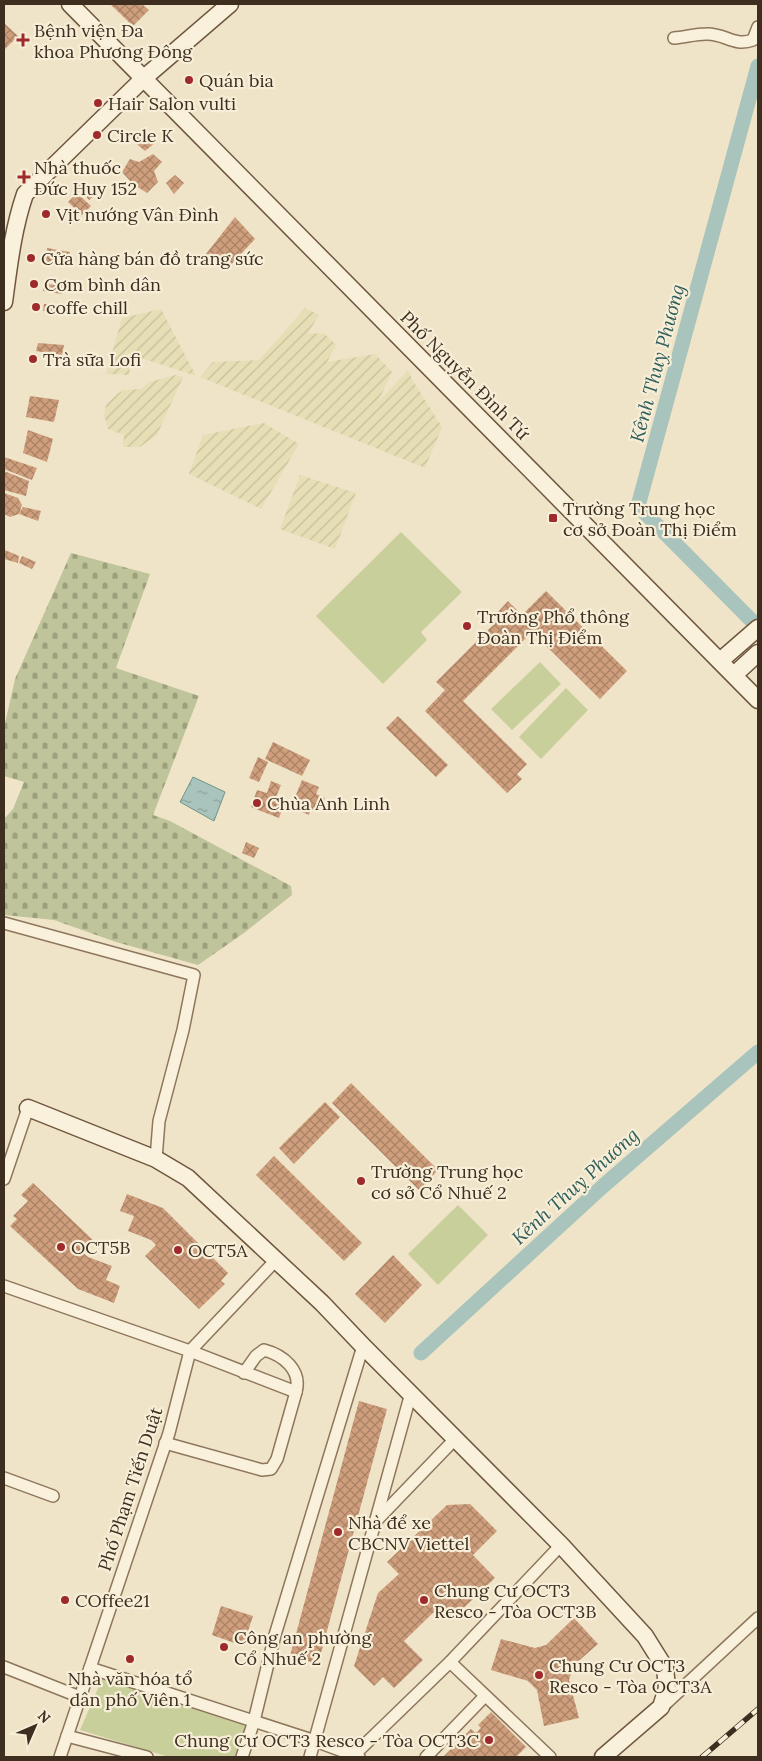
<svg xmlns="http://www.w3.org/2000/svg" width="762" height="1761" viewBox="0 0 762 1761" font-family="Lora,serif">
  <style>
    .farmland { fill: url(#farmland-furrows) }
    .cemetery { fill: url(#cemetery-stones) }
    .park { fill: #c9cf9b }
    .water { fill: url(#water-ripples); stroke: #6f938a }
    .lines { fill: none; stroke-linecap: round; stroke-linejoin: round }
    .canal { stroke: #a9c4bc; stroke-width: 15 }
    .building { fill: url(#building-cross-hatch) }
    .street-casing { stroke: #8d765c; stroke-width: 14 }
    .secondary-casing { stroke: #6f573f; stroke-width: 19 }
    .street { stroke: #faf1dc; stroke-width: 11 }
    .secondary { stroke: #faf1dc; stroke-width: 16 }
    .rail-casing { stroke: #3d2e20; stroke-width: 5.5 }
    .rail { stroke: #f7eed8; stroke-width: 4; stroke-dasharray: 11; stroke-linecap: butt }
    .poi-dot { fill: #9e2a2b; stroke: #f7eed8; stroke-width: 2 }
    .labels { text-anchor: middle; dominant-baseline: central; stroke-width: 4.5; stroke-linejoin: round; paint-order: stroke }
    .poi-label { font-size: 18px; fill: #3d2e20; stroke: #f7eed8; text-anchor: start }
    .street-label { font-size: 18px; fill: #3d2e20; stroke: #f7eed8 }
    .water-label { font-size: 19px; font-style: italic; fill: #2f5d5a; stroke: #f7eed8 }
  </style>
  <defs>
    <pattern id="farmland-furrows" width="10" height="10" patternUnits="userSpaceOnUse" patternTransform="scale(1.25)"><rect width="10" height="10" fill="#e6deb5"/><path d="M-1 1l2-2M0 10L10 0M9 11l2-2" fill="none" stroke="#c6bf9b"/></pattern>
    <pattern id="cemetery-stones" width="16" height="16" patternUnits="userSpaceOnUse" patternTransform="scale(1.25)"><rect width="16" height="16" fill="#bfc49a"/><path d="M2 7V4a2 2 0 0 1 4 0v3zM10 15v-3a2 2 0 0 1 4 0v3z" fill="#9ca07d"/></pattern>
    <pattern id="water-ripples" width="26" height="14" patternUnits="userSpaceOnUse" patternTransform="scale(1.25)"><rect width="26" height="14" fill="#a9c4bc"/><path d="M2 4q2-2 4 0t4 0M15 11q2-2 4 0t4 0" fill="none" stroke="#8ba098"/></pattern>
    <pattern id="building-cross-hatch" width="8" height="8" patternUnits="userSpaceOnUse" patternTransform="scale(1.25)"><rect width="8" height="8" fill="#cf9f7d"/><path d="M0 0l8 8M0 8l8-8" fill="none" stroke="#a98266"/></pattern>
  </defs>
  <rect width="100%" height="100%" fill="#f0e4c8"/>
  <!-- farmland -->
  <g class="farmland">
    <path d="M305,308L319,315L308,333L325,334L336,345L327,362L375,354L392,372L378,402L408,370L413,381L442,427L425,468L200,377L213,362L259,360Z"/>
    <path d="M161,309L196,376L126,353L131,359L129,375L106,374L122,318Z"/>
    <path d="M176,375L183,377L157,435L140,447H123L124,435L108,429L104,415L106,405L117,394L124,390L141,389L149,382Z"/>
    <path d="M264,423L299,444L261,509L189,474L203,435Z"/>
    <path d="M300,475L356,493L335,549L280,529Z"/>
  </g>
  <!-- cemetery -->
  <path class="cemetery" d="M71,553L150,574L116,668L199,696L153,815L170,821L291,886L292,895L244,933L198,965L116,942L54,920L4,915V819L13,809L24,782L4,776V728L15,679Z"/>
  <!-- park -->
  <g class="park">
    <path d="M401,532L462,592L421,632L427,640L383,684L316,616Z"/>
    <path d="M540,662L561,684L512,730L491,709Z"/>
    <path d="M566,688L588,710L541,759L519,737Z"/>
    <path d="M458,1205L488,1235L438,1285L408,1254Z"/>
    <path d="M103,1677L247,1725L238,1757H169L80,1730Z"/>
  </g>
  <!-- water -->
  <path class="water" d="M193,777L225,792L214,821L180,802Z"/>
  <g class="lines">
    <!-- canal -->
    <g class="canal">
      <path d="M758,66L638,506L758,627"/>
      <path d="M421,1353L602,1187L758,1052"/>
    </g>
  </g>
  <!-- building -->
  <g class="building">
    <path d="M110,4H142L149,10L133,26Z"/>
    <path d="M4,23L18,36L4,50Z"/>
    <path d="M143,131L155,143L145,151L133,141Z"/>
    <path d="M153,154L162,162L154,171L158,182L147,193L133,184L122,172L130,159L139,162Z"/>
    <path d="M175,175L184,183L174,194L166,183Z"/>
    <path d="M82,181L96,194L89,200L77,186Z"/>
    <path d="M77,193L91,206L82,215L68,202Z"/>
    <path d="M235,217L255,239L226,270L206,254Z"/>
    <path d="M47,248L70,252L69,267L46,264Z"/>
    <path d="M43,284L62,285V294L43,291Z"/>
    <path d="M44,304L53,305L52,313L43,311Z"/>
    <path d="M38,343L64,345L62,355L36,351Z"/>
    <path d="M30,396L59,400L54,422L26,417Z"/>
    <path d="M28,430L53,439L47,462L23,453Z"/>
    <path d="M4,457L37,468L32,480L4,469Z"/>
    <path d="M4,471L29,481L26,496L4,490Z"/>
    <path d="M4,493L18,498L22,505L19,514L10,517L4,514Z"/>
    <path d="M23,507L41,511L38,521L19,514Z"/>
    <path d="M5,550L19,556L18,563L4,559Z"/>
    <path d="M22,556L36,562L32,569L19,563Z"/>
    <path d="M546,591L627,671L600,699L532,632L463,701L527,764L517,774L522,779L507,793L425,711L445,690L436,682L502,616L498,612L508,601L522,615Z"/>
    <path d="M398,716L448,765L436,777L386,728Z"/>
    <path d="M273,742L310,760L302,776L265,759Z"/>
    <path d="M258,757L268,762L259,782L249,778Z"/>
    <path d="M302,780L319,787L316,794L325,798L319,812L311,809L309,815L291,807Z"/>
    <path d="M271,781L281,785L276,797L286,800L279,818L251,807L257,790L267,793Z"/>
    <path d="M246,842L259,848L254,858L242,853Z"/>
    <path d="M351,1083L438,1170L419,1190L332,1103Z"/>
    <path d="M325,1102L340,1117L294,1164L279,1148Z"/>
    <path d="M274,1156L362,1243L344,1261L256,1175Z"/>
    <path d="M33,1183L94,1241L83,1253L88,1257L112,1266L106,1280L120,1286L114,1303L78,1289L10,1226L17,1219L13,1216L28,1201L21,1195Z"/>
    <path d="M127,1194L163,1208L228,1273L221,1281L225,1284L199,1309L145,1256L156,1245L151,1240L128,1231L134,1216L120,1211Z"/>
    <path d="M393,1255L422,1285L385,1323L355,1294Z"/>
    <path d="M359,1401L387,1409L318,1664L290,1656Z"/>
    <path d="M470,1504L497,1531L473,1555L495,1578L451,1620L439,1607L404,1641L423,1660L394,1688L383,1677L374,1686L354,1666L378,1593L399,1574L387,1562L447,1505Z"/>
    <path d="M221,1606L253,1616L243,1646L212,1635Z"/>
    <path d="M574,1618L598,1644L574,1665L569,1680L579,1718L544,1726L537,1690L528,1681L491,1670L501,1639L535,1648L546,1645Z"/>
    <path d="M491,1712L526,1747L516,1757H443L471,1729L476,1733L481,1728L478,1725Z"/>
  </g>
  <g class="lines">
    <!-- street casing -->
    <g class="street-casing">
      <g id="street">
        <path d="M674,38C685,37 696,34 706,34C725,33 733,47 753,40L758,27"/>
        <path d="M4,923L194,975L183,1030L159,1121L156,1159"/>
        <path d="M4,1179L28,1108"/>
        <path d="M4,1286L190,1351L296,1392"/>
        <path d="M165,1443L262,1470L271,1469L277,1459L296,1392C302,1370 283,1355 264,1350L256,1356L244,1373"/>
        <path d="M4,1478L53,1496"/>
        <path d="M377,1520L455,1439"/>
        <path d="M450,1662L550,1757"/>
        <path d="M4,1667L80,1697"/>
        <path d="M90,1668L315,1741L359,1757"/>
        <path d="M662,1707L758,1618"/>
        <path d="M67,1736L147,1757"/>
        <path d="M354,1755L450,1662L561,1545"/>
        <path d="M60,1757L169,1433L190,1351L277,1259"/>
        <path d="M242,1757L254,1721L275,1635L363,1346"/>
        <path d="M310,1757L411,1393"/>
        <path d="M426,1757L485,1696"/>
      </g>
    </g>
    <!-- secondary casing -->
    <g class="secondary-casing">
      <g id="secondary">
        <path d="M70,4L758,700"/>
        <path d="M4,302C9,265 13,229 25,194L144,78L230,4"/>
        <path d="M720,661L758,628"/>
        <path d="M734,675L758,653"/>
        <path d="M28,1108L156,1159L188,1178L322,1303L363,1346L561,1545L645,1636L665,1668L667,1688L661,1707L603,1757"/>
      </g>
    </g>
    <!-- street -->
    <use href="#street" class="street"/>
    <!-- secondary -->
    <use href="#secondary" class="secondary"/>
    <!-- rail casing -->
    <g class="rail-casing">
      <path id="rail" d="M702,1757L758,1709"/>
    </g>
    <!-- rail -->
    <use href="#rail" class="rail"/>
  </g>
  <!-- markers -->
  <g class="poi-dot">
    <path d="M20.5 32.5h5v5h5v5h-5v5h-5v-5h-5v-5h5z"/>
    <circle cx="189" cy="80" r="5"/>
    <circle cx="98" cy="103" r="5"/>
    <circle cx="97" cy="135" r="5"/>
    <path d="M21.5 169.5h5v5h5v5h-5v5h-5v-5h-5v-5h5z"/>
    <circle cx="46" cy="214" r="5"/>
    <circle cx="31" cy="258" r="5"/>
    <circle cx="34" cy="284" r="5"/>
    <circle cx="36" cy="307" r="5"/>
    <circle cx="33" cy="359" r="5"/>
    <rect x="548" y="513" width="10" height="10" rx="2.5"/>
    <circle cx="467" cy="626" r="5"/>
    <circle cx="257" cy="803" r="5"/>
    <circle cx="361" cy="1181" r="5"/>
    <circle cx="61" cy="1247" r="5"/>
    <circle cx="178" cy="1250" r="5"/>
    <circle cx="338" cy="1532" r="5"/>
    <circle cx="65" cy="1600" r="5"/>
    <circle cx="424" cy="1600" r="5"/>
    <circle cx="224" cy="1647" r="5"/>
    <circle cx="130" cy="1659" r="5"/>
    <circle cx="539" cy="1675" r="5"/>
    <circle cx="489" cy="1740" r="5"/>
  </g>
  <g class="labels">
    <!-- poi labels -->
    <g class="poi-label">
      <text x="34" y="30">Bệnh viện Đa<tspan x="34" dy="21">khoa Phương Đông</tspan></text>
      <text x="199" y="80">Quán bia</text>
      <text x="108" y="103">Hair Salon vulti</text>
      <text x="107" y="135">Circle K</text>
      <text x="34" y="167">Nhà thuốc<tspan x="34" dy="21">Đức Huy 152</tspan></text>
      <text x="56" y="214">Vịt nướng Vân Đình</text>
      <text x="41" y="258">Cửa hàng bán đồ trang sức</text>
      <text x="44" y="284">Cơm bình dân</text>
      <text x="46" y="307">coffe chill</text>
      <text x="43" y="359">Trà sữa Lofi</text>
      <text x="563" y="508">Trường Trung học<tspan x="563" dy="21">cơ sở Đoàn Thị Điểm</tspan></text>
      <text x="477" y="616">Trường Phổ thông<tspan x="477" dy="21">Đoàn Thị Điểm</tspan></text>
      <text x="267" y="803">Chùa Anh Linh</text>
      <text x="371" y="1171">Trường Trung học<tspan x="371" dy="21">cơ sở Cổ Nhuế 2</tspan></text>
      <text x="71" y="1247">OCT5B</text>
      <text x="188" y="1250">OCT5A</text>
      <text x="348" y="1522">Nhà để xe<tspan x="348" dy="21">CBCNV Viettel</tspan></text>
      <text x="434" y="1590">Chung Cư OCT3<tspan x="434" dy="21">Resco - Tòa OCT3B</tspan></text>
      <text x="75" y="1600">COffee21</text>
      <text x="234" y="1637">Công an phường<tspan x="234" dy="21">Cổ Nhuế 2</tspan></text>
      <text x="549" y="1665">Chung Cư OCT3<tspan x="549" dy="21">Resco - Tòa OCT3A</tspan></text>
      <text x="130" y="1678" text-anchor="middle">Nhà văn hóa tổ<tspan x="130" dy="21">dân phố Viên 1</tspan></text>
      <text x="479" y="1740" text-anchor="end">Chung Cư OCT3 Resco - Tòa OCT3C</text>
    </g>
    <!-- street labels -->
    <g class="street-label">
      <text transform="translate(465 375) rotate(45)">Phố Nguyễn Đình Tứ</text>
      <text transform="translate(130 1489) rotate(-72)">Phố Phạm Tiến Duật</text>
    </g>
    <!-- water labels -->
    <g class="water-label">
      <text transform="translate(657 363) rotate(-75)">Kênh Thuỵ Phương</text>
      <text transform="translate(575 1186) rotate(-42)">Kênh Thuỵ Phương</text>
    </g>
  </g>
  <!-- border -->
  <rect width="762" height="1761" fill="none" stroke="#3d2e20" stroke-width="10"/>
  <!-- north arrow -->
  <g transform="translate(35 1726) rotate(45)" stroke="#f7eed8" stroke-width="4" paint-order="stroke">
  <path d="M0-4L9 19L0 12L-9 19Z" fill="#3d2e20"/>
  <text y="-8" font-size="14" font-weight="bold" text-anchor="middle" fill="#3d2e20">N</text>
  </g>
</svg>
